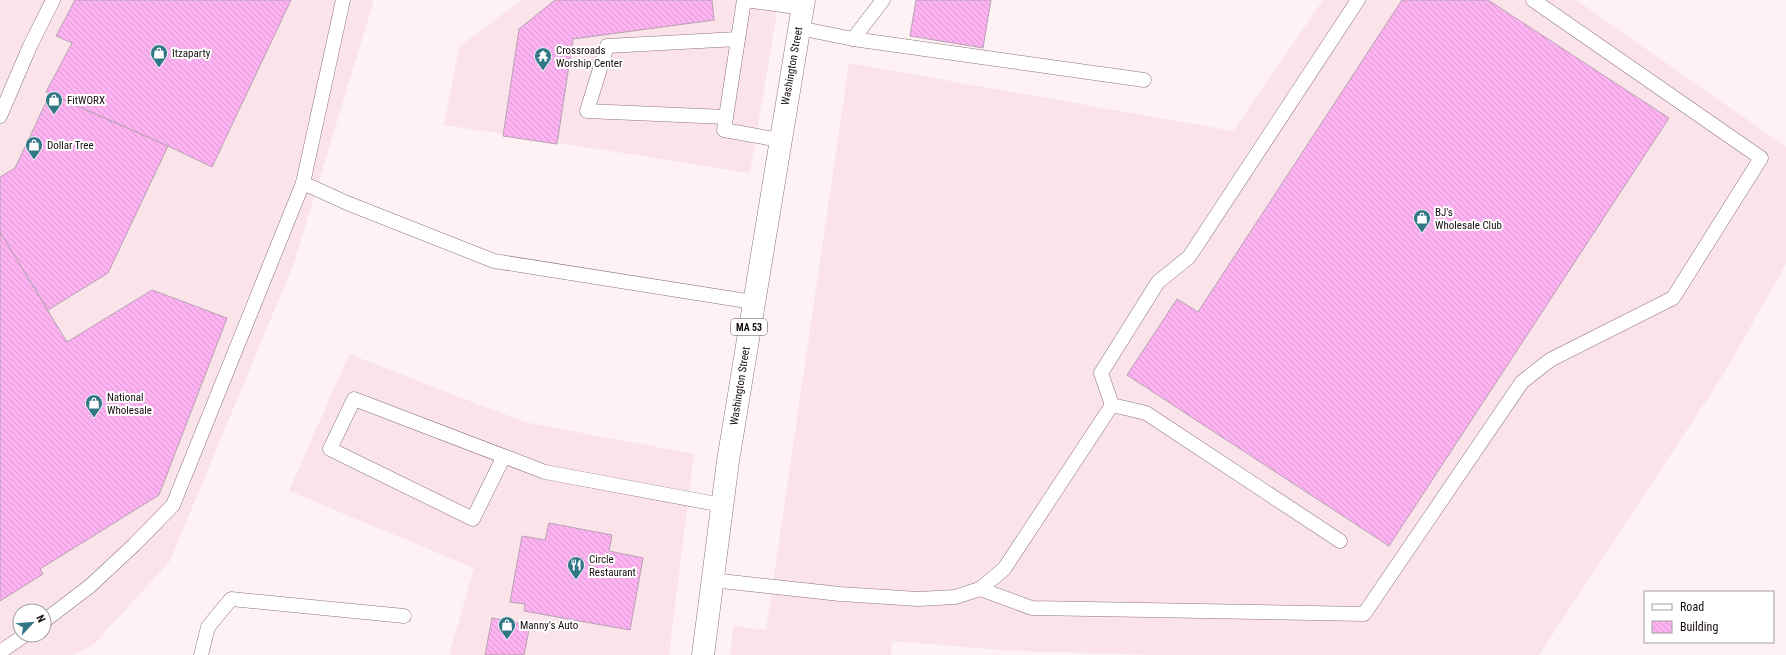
<svg xmlns="http://www.w3.org/2000/svg" width="1786" height="655" viewBox="0 0 1786 655" font-family="'Roboto Condensed',sans-serif">
  <style>
    .built { fill: #fae4e9; fill-rule: evenodd }
    .building { fill: url(#building-back-hatch); stroke: #b7a2b3 }
    .lines { fill: none; stroke-linecap: round; stroke-linejoin: round }
    .service-casing { stroke: #8e747a; stroke-width: 15 }
    .primary-casing { stroke: #8e747a; stroke-width: 23 }
    .service { stroke: #fff; stroke-width: 14 }
    .primary { stroke: #fff; stroke-width: 22 }
    .labels { text-anchor: middle; dominant-baseline: central; stroke-width: 4; stroke-linejoin: round; paint-order: stroke }
    .shield { fill: #fff; stroke: #5b5556; stroke-width: 1 }
    .shield-label { font-size: 10px; font-weight: bold; fill: #150c0e }
    .poi-label { font-size: 11px; fill: #150c0e; stroke: #fff; text-anchor: start }
    .street-label { font-size: 11px; fill: #150c0e; stroke: #fff }
  </style>
  <defs>
    <pattern id="building-back-hatch" width="6" height="6" patternUnits="userSpaceOnUse"><rect width="6" height="6" fill="#fdb3f2"/><path d="M-1 5l2 2M0 0l6 6M5-1l2 2" fill="none" stroke="#d899ce"/></pattern>
  </defs>
  <rect width="100%" height="100%" fill="#fef2f5"/>
  <!-- built -->
  <g class="built">
    <path d="M0,0H374L294,263L170,561L93,645L73,655H0ZM20,611H44V635H20Z"/>
    <path d="M522,0H779L750,173L444,125L459,47Z"/>
    <path d="M1323,0H1576L1786,147V264L1725,372L1539,655H1156L1014,651L893,641L891,655H730L733,626L766,630L849,63L1233,131Z"/>
    <path d="M349,354L524,422L694,454L669,655H449L474,568L289,491Z"/>
  </g>
  <!-- building -->
  <g class="building">
    <path d="M75,0H291L212,167L168,146L46,92L72,43L56,36Z"/>
    <path d="M555,0H712L714,20L573,39L557,144L503,136L519,29Z"/>
    <path d="M916,0H991L983,48L910,36Z"/>
    <path d="M1402,0H1488L1669,118L1389,546L1127,375L1177,299L1198,312Z"/>
    <path d="M50,94L168,146L108,273L48,310L0,232V177L15,168Z"/>
    <path d="M0,232L67,342L152,290L227,318L159,495L40,569L43,574L0,601Z"/>
    <path d="M549,523L612,535L609,551L643,558L630,630L524,611L525,604L510,602L522,536L545,540Z"/>
    <path d="M492,618L530,625L524,655H485Z"/>
  </g>
  <g class="lines">
    <!-- service casing -->
    <g class="service-casing">
      <g id="service">
        <path d="M744,0L724,130L780,140"/>
        <path d="M746,0L802,8"/>
        <path d="M799,28L853,39L1144,80"/>
        <path d="M853,39L883,0"/>
        <path d="M0,116L30,46L53,0"/>
        <path d="M726,117L587,111L607,46L738,39"/>
        <path d="M303,183L347,203L494,261L753,302"/>
        <path d="M1112,405L1101,373L1158,282L1189,257L1358,0"/>
        <path d="M504,456L473,519L330,449L354,399L545,472L722,505"/>
        <path d="M712,580L840,594L918,599L955,597L980,589L1004,569L1112,405L1146,413L1340,541"/>
        <path d="M980,589L1032,608L1364,614L1522,382L1550,360L1673,298L1761,158L1533,0"/>
        <path d="M44,621L90,586L134,545L173,505L303,183L343,0"/>
        <path d="M0,652L25,635"/>
        <path d="M201,655L208,627L231,599L404,616"/>
      </g>
    </g>
    <!-- primary casing -->
    <g class="primary-casing">
      <path id="primary" d="M703,655L728,461L804,0"/>
    </g>
    <!-- service -->
    <use href="#service" class="service"/>
    <!-- primary -->
    <use href="#primary" class="primary"/>
  </g>
  <!-- icons -->
  <defs>
    <g id="shop-pin" transform="scale(0.9)"><path d="M0 17L-7.5 6A9.5 9.5 0 1 1 7.5 6Z" fill="#327786" stroke="#fff"/><path d="M-5-2.5h2.3a2.7 3.5 0 0 1 5.4 0H5L5.5 6h-11ZM-1.5-2.5h3a1.5 2.3 0 0 0-3 0Z" fill="#fff"/></g>
    <g id="temple-pin" transform="scale(0.9)"><path d="M0 17L-7.5 6A9.5 9.5 0 1 1 7.5 6Z" fill="#327786" stroke="#fff"/><path d="M0-6L5-2H3V0L6.5 2.5H4V6H1.5V3h-3V6H-4V2.5H-6.5L-3 0V-2H-5Z" fill="#fff"/></g>
    <g id="restaurant-pin" transform="scale(0.9)"><path d="M0 17L-7.5 6A9.5 9.5 0 1 1 7.5 6Z" fill="#327786" stroke="#fff"/><path d="M-5-6h1v4h1v-4h1v4h1v-4h1v5L-1.5 .5V6h-2V.5L-5-1ZM5-6V6H3V1.5H1.5Q1.5-4 5-6Z" fill="#fff"/></g>
  </defs>
  <g fill-rule="evenodd">
    <use href="#shop-pin" x="159" y="53"/>
    <use href="#temple-pin" x="543" y="56"/>
    <use href="#shop-pin" x="54" y="100"/>
    <use href="#shop-pin" x="34" y="145"/>
    <use href="#shop-pin" x="1422" y="218"/>
    <use href="#shop-pin" x="94" y="403"/>
    <use href="#restaurant-pin" x="576" y="565"/>
    <use href="#shop-pin" x="507" y="625"/>
  </g>
  <g class="labels">
    <!-- shield labels -->
    <rect class="shield" x="731" y="319" width="36" height="16" rx="3"/>
    <g class="shield-label">
      <text x="749" y="327">MA 53</text>
    </g>
    <!-- poi labels -->
    <g class="poi-label">
      <text x="556" y="50">Crossroads<tspan x="556" dy="13">Worship Center</tspan></text>
      <text x="172" y="53">Itzaparty</text>
      <text x="67" y="100">FitWORX</text>
      <text x="47" y="145">Dollar Tree</text>
      <text x="1435" y="212">BJ's<tspan x="1435" dy="13">Wholesale Club</tspan></text>
      <text x="107" y="397">National<tspan x="107" dy="13">Wholesale</tspan></text>
      <text x="589" y="559">Circle<tspan x="589" dy="13">Restaurant</tspan></text>
      <text x="520" y="625">Manny's Auto</text>
    </g>
    <!-- street labels -->
    <g class="street-label">
      <text transform="translate(792 66) rotate(-80)">Washington Street</text>
      <text transform="translate(740 386) rotate(-81)">Washington Street</text>
    </g>
  </g>
  <!-- legend -->
  <rect x="1644" y="591" width="130" height="52" fill="#ffffff" stroke="#a19e9f"/>
  <rect x="1652" y="604" width="20" height="6" fill="#ffffff" stroke="#a19e9f"/>
  <text x="1680" y="611" font-size="12" fill="#150c0e">Road</text>
  <rect x="1652" y="621" width="20" height="12" fill="url(#building-back-hatch)" stroke="#a19e9f"/>
  <text x="1680" y="631" font-size="12" fill="#150c0e">Building</text>
  <!-- north arrow -->
  <g transform="translate(32 623) rotate(64)"><circle r="19" fill="#ffffff" stroke="#a19e9f"/>
  <path d="M0-3L7 15L0 10L-7 15Z" fill="#327786"/>
  <text y="-6" font-size="11" font-weight="bold" text-anchor="middle" fill="#150c0e">N</text>
  </g>
</svg>
